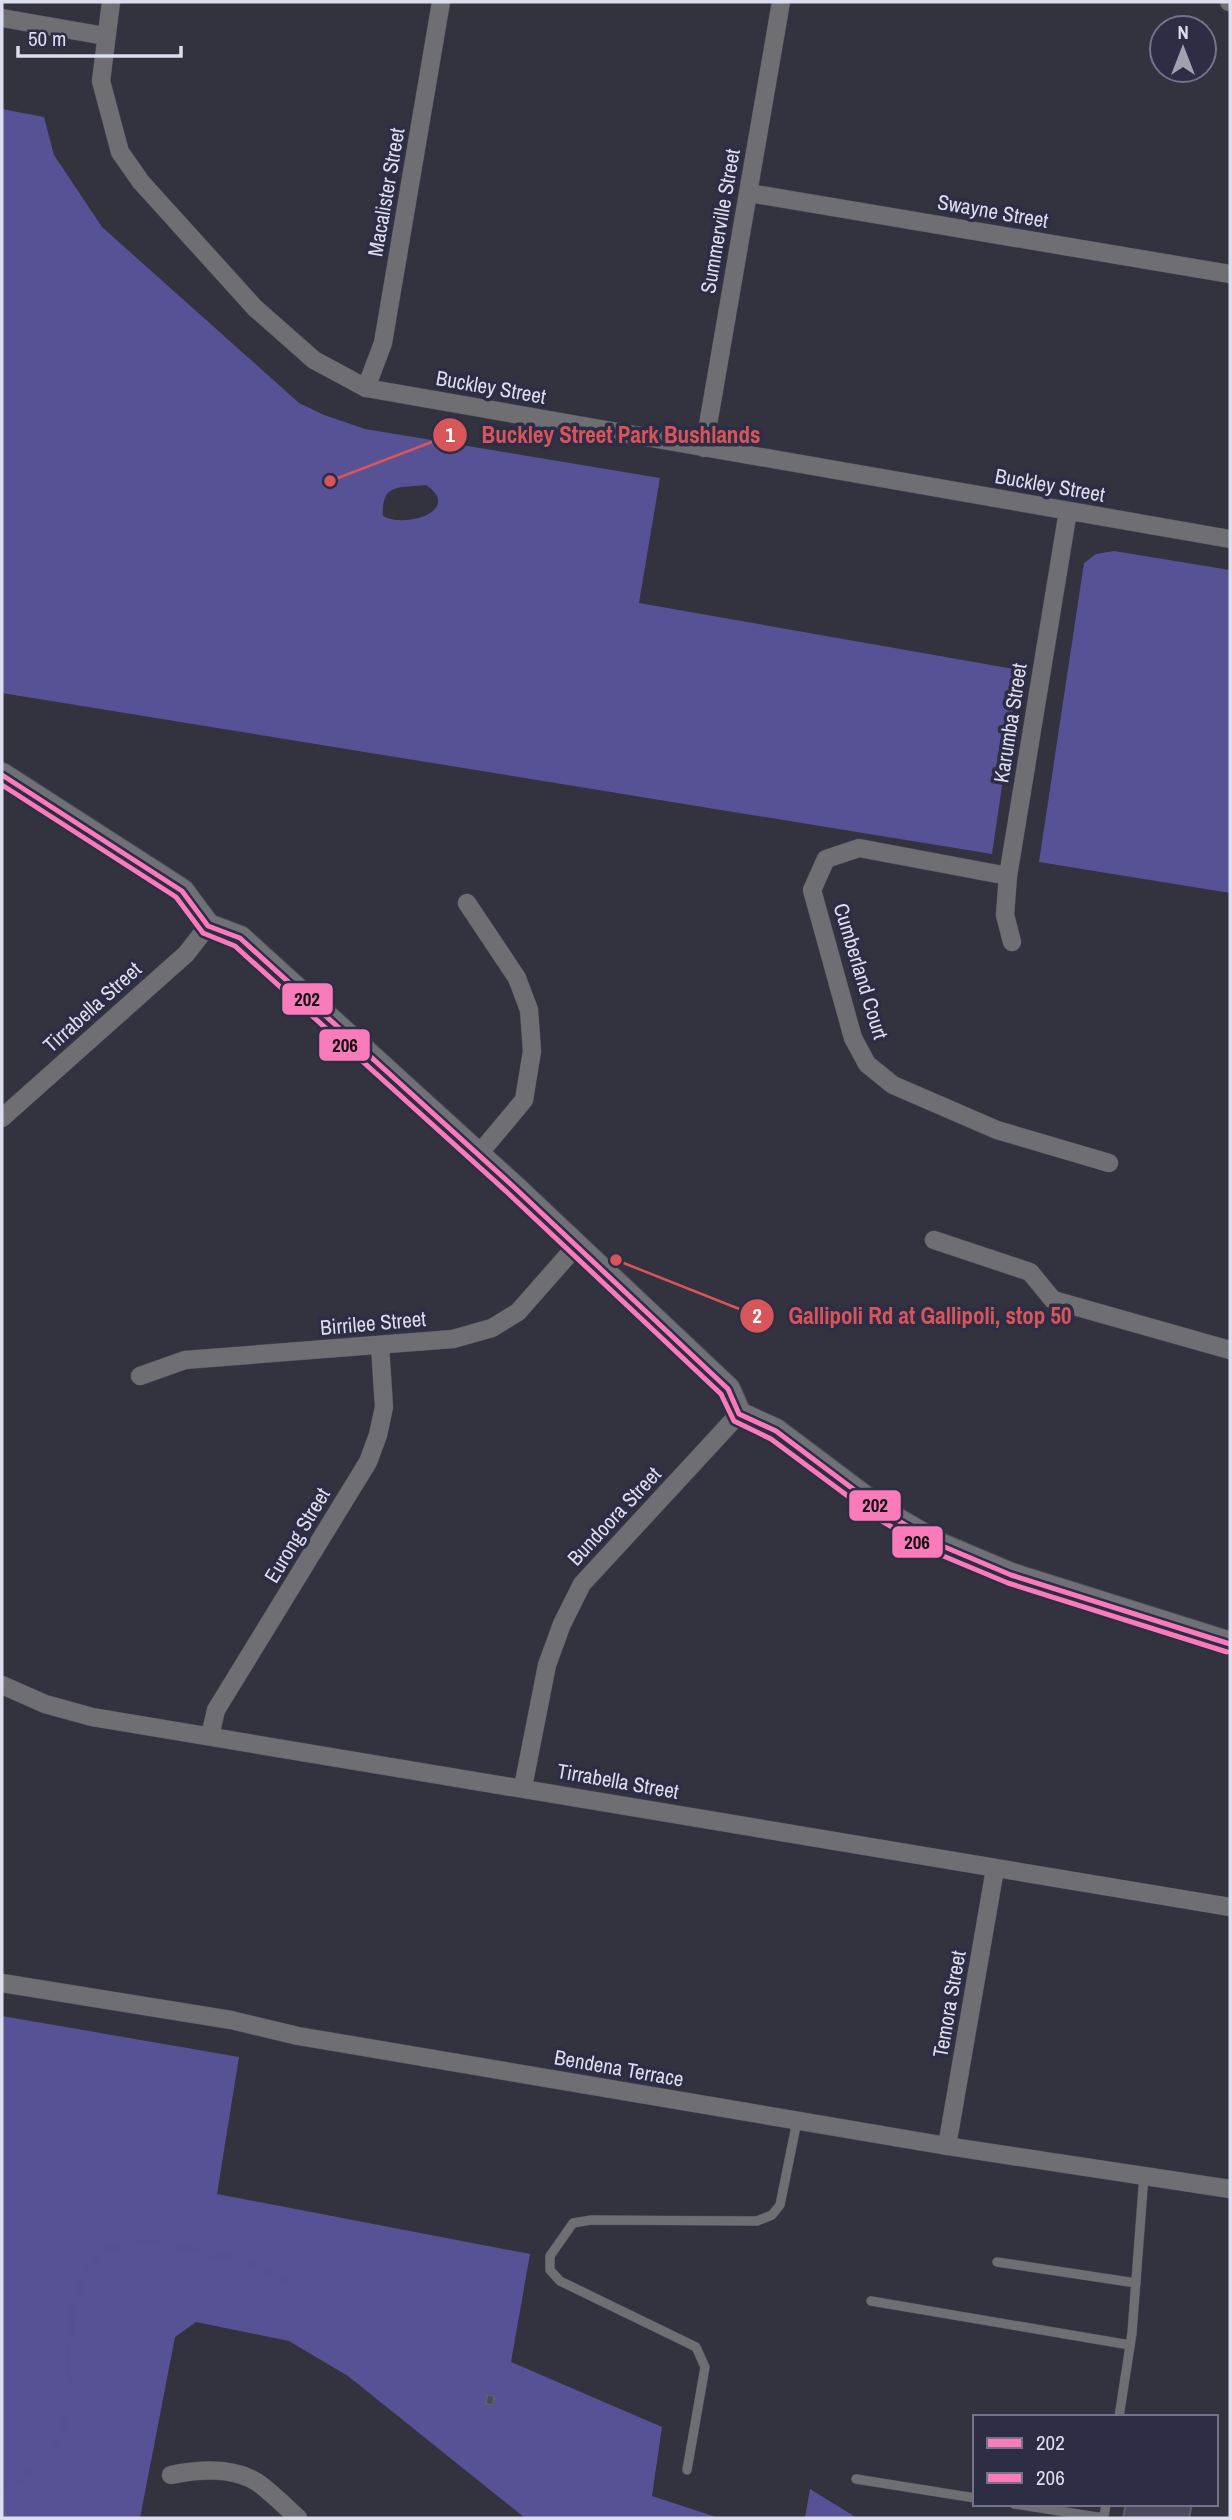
<svg xmlns="http://www.w3.org/2000/svg" width="1232" height="2520" viewBox="0 0 1232 2520" font-family="'Archivo Narrow',sans-serif">
  <style>
    .forest { fill: #575196; fill-rule: evenodd }
    .lines { fill: none; stroke-linecap: round; stroke-linejoin: round }
    .stream { stroke: #565097; stroke-width: 6 }
    .building { fill: #4c4a5e; stroke: #5f5f6b; stroke-width: 2 }
    .lane-casing { stroke: #4f4f5b; stroke-width: 10 }
    .street-casing { stroke: #4f4f5b; stroke-width: 19 }
    .secondary-casing { stroke: #4f4f5b; stroke-width: 26 }
    .lane { stroke: #6e6e73; stroke-width: 9 }
    .street { stroke: #6e6e73; stroke-width: 18 }
    .secondary { stroke: #707077; stroke-width: 24 }
    .bus-1-casing { stroke: #2e2d46; stroke-width: 10 }
    .bus-2-casing { stroke: #2e2d46; stroke-width: 10 }
    .bus-1 { stroke: #fa7aba; stroke-width: 5 }
    .bus-2 { stroke: #fa7aba; stroke-width: 5 }
    .labels { text-anchor: middle; dominant-baseline: central; stroke-width: 7; stroke-linejoin: round; paint-order: stroke }
    .street-label { font-size: 21px; fill: #dcdded; stroke: #2e2d46 }
    .leader { fill: none; stroke: #d85559; stroke-width: 2.5 }
    .callout-dot { fill: #d85559; stroke: #2e2d46; stroke-width: 2.5 }
    .mark-label { font-size: 21px; text-anchor: middle; font-weight: bold; fill: #fff }
    .callout-label { font-size: 23px; text-anchor: middle; font-weight: bold; fill: #d85559; stroke: #2e2d46; stroke-width: 7; stroke-linejoin: round; paint-order: stroke }
    .line-badge { stroke: #2e2d46; stroke-width: 2.5 }
    .pale-badge-label { font-size: 19px; text-anchor: middle; font-weight: bold; fill: #111 }
  </style>
  <rect width="100%" height="100%" fill="#333340"/>
  <!-- forest -->
  <g class="forest">
    <path d="M2,109L44,117L54,155L102,227L299,403L324,415L365,429L660,478L639,603L1019,670L992,854L2,693ZM426,485C463,510 406,529 383,516C381,483 399,488 426,485Z"/>
    <path d="M1114,551L1230,570V893L1039,862L1084,563L1096,554Z"/>
    <path d="M2,2016L239,2057L217,2194L530,2254L511,2362L662,2427L652,2496L719,2518H525L348,2376L289,2341L196,2322L175,2337L140,2518H2Z"/>
    <path d="M810,2489L857,2518H805Z"/>
  </g>
  <g class="lines">
    <!-- stream -->
    <path class="stream" d="M2,2490C16,2480 33,2471 46,2459C79,2427 65,2362 71,2320C74,2294 88,2268 104,2248L137,2243H165L248,2262L291,2283"/>
  </g>
  <!-- building -->
  <g class="building">
    <path d="M487,2395L494,2396L493,2405L486,2404Z"/>
    <path d="M1126,2504H1192L1189,2518H1123Z"/>
  </g>
  <g class="lines">
    <!-- lane casing -->
    <g class="lane-casing">
      <g id="lane">
        <path d="M997,2262L1136,2283"/>
        <path d="M871,2301L1130,2345"/>
        <path d="M1119,2417L1132,2333L1144,2175"/>
        <path d="M687,2470L705,2367L696,2347L560,2281L550,2270V2256L573,2223L591,2220L757,2221L772,2215L780,2205L797,2121"/>
        <path d="M856,2479L975,2498"/>
        <path d="M1014,2504L1097,2517H1104L1106,2504"/>
      </g>
    </g>
    <!-- street casing -->
    <g class="street-casing">
      <g id="street">
        <path d="M111,2L101,81L120,152L141,182L255,308L314,360L366,388L1230,539"/>
        <path d="M1229,2H1230"/>
        <path d="M2,18L105,36"/>
        <path d="M749,193L1230,274"/>
        <path d="M366,388L383,343L441,2"/>
        <path d="M704,448L781,2"/>
        <path d="M1008,876L859,848L826,859L812,890L853,1038L867,1064L893,1085L997,1130L1109,1163"/>
        <path d="M467,903L517,978L529,1010L532,1051L524,1100L478,1155"/>
        <path d="M1012,942L1005,915L1008,876L1068,511"/>
        <path d="M2,1118L186,954L208,926"/>
        <path d="M934,1240L1030,1272L1053,1300L1230,1350"/>
        <path d="M140,1376L185,1360L453,1339L492,1328L518,1312L577,1245"/>
        <path d="M2,1685L45,1704L92,1717L1230,1907"/>
        <path d="M210,1736L216,1710L368,1462L378,1435L384,1407L380,1346"/>
        <path d="M523,1787L547,1665L562,1624L582,1584L739,1414"/>
        <path d="M2,1983L231,2020L298,2036L947,2146L1230,2189"/>
        <path d="M947,2146L995,1869"/>
        <path d="M171,2475C200,2469 236,2466 261,2485C274,2495 286,2507 298,2518"/>
      </g>
    </g>
    <!-- secondary casing -->
    <g class="secondary-casing">
      <path id="secondary" d="M2,775L182,891L208,926L240,938L515,1188L728,1389L739,1414L776,1431L885,1513L940,1545L1011,1575L1230,1644"/>
    </g>
    <!-- lane -->
    <use href="#lane" class="lane"/>
    <!-- street -->
    <use href="#street" class="street"/>
    <!-- secondary -->
    <use href="#secondary" class="secondary"/>
    <!-- bus-1 casing -->
    <g class="bus-1-casing">
      <path id="bus-1" d="M2,775L182,891L208,926L240,938L515,1188L728,1389L739,1414L776,1431L885,1513L940,1545L1011,1575L1230,1644"/>
    </g>
    <!-- bus-2 casing -->
    <g class="bus-2-casing">
      <path id="bus-2" d="M2,785L176,897L203,933L235,946L509,1194L721,1394L734,1421L771,1439L880,1520L936,1553L1008,1583L1227,1652"/>
    </g>
    <!-- bus-1 -->
    <use href="#bus-1" class="bus-1"/>
    <!-- bus-2 -->
    <use href="#bus-2" class="bus-2"/>
  </g>
  <g class="labels">
    <!-- street labels -->
    <g class="street-label">
      <text transform="translate(386 192) rotate(-80)">Macalister Street</text>
      <text transform="translate(993 211) rotate(10)">Swayne Street</text>
      <text transform="translate(720 221) rotate(-80)">Summerville Street</text>
      <text transform="translate(491 387) rotate(10)">Buckley Street</text>
      <text transform="translate(1050 485) rotate(10)">Buckley Street</text>
      <text transform="translate(1010 723) rotate(-81)">Karumba Street</text>
      <text transform="translate(861 971) rotate(73)">Cumberland Court</text>
      <text transform="translate(92 1007) rotate(-42)">Tirrabella Street</text>
      <text transform="translate(373 1323) rotate(-5)">Birrilee Street</text>
      <text transform="translate(614 1516) rotate(-47)">Bundoora Street</text>
      <text transform="translate(297 1535) rotate(-59)">Eurong Street</text>
      <text transform="translate(618 1781) rotate(10)">Tirrabella Street</text>
      <text transform="translate(949 2004) rotate(-80)">Temora Street</text>
      <text transform="translate(619 2068) rotate(10)">Bendena Terrace</text>
    </g>
  </g>
  <!-- callouts -->
  <path class="leader" d="M330 481L450 435M616 1260L757 1316"/>
  <g class="callout-dot">
    <circle cx="330" cy="481" r="7"/>
    <circle cx="616" cy="1260" r="7"/>
    <circle cx="450" cy="435" r="18"/>
    <circle cx="757" cy="1316" r="18"/>
  </g>
  <g class="mark-label">
    <text x="450" y="442">1</text>
    <text x="757" y="1323">2</text>
  </g>
  <g class="callout-label">
    <text x="621" y="443">Buckley Street Park Bushlands</text>
    <text x="930" y="1324">Gallipoli Rd at Gallipoli, stop 50</text>
  </g>
  <g class="line-badge">
    <rect x="281" y="982" width="53" height="34" rx="7" fill="#fa7aba"/>
    <rect x="318" y="1028" width="53" height="34" rx="7" fill="#fa7aba"/>
    <rect x="848" y="1489" width="54" height="33" rx="7" fill="#fa7aba"/>
    <rect x="891" y="1525" width="53" height="34" rx="7" fill="#fa7aba"/>
  </g>
  <g class="pale-badge-label">
    <text x="307" y="1006">202</text>
    <text x="345" y="1052">206</text>
    <text x="875" y="1512">202</text>
    <text x="917" y="1549">206</text>
  </g>
  <!-- border -->
  <rect width="1232" height="2520" fill="none" stroke="#dcdded" stroke-width="7"/>
  <!-- legend -->
  <rect x="973" y="2415" width="245" height="91" fill="#2e2d46" stroke="#747389" stroke-width="2"/>
  <rect x="987" y="2438" width="35" height="10" fill="#fa7aba" stroke="#747389" stroke-width="2"/>
  <text x="1036" y="2450" font-size="21" fill="#dcdded">202</text>
  <rect x="987" y="2473" width="35" height="10" fill="#fa7aba" stroke="#747389" stroke-width="2"/>
  <text x="1036" y="2485" font-size="21" fill="#dcdded">206</text>
  <!-- north arrow -->
  <g transform="translate(1183 49)"><circle r="33" fill="#2e2d46" stroke="#747389" stroke-width="2"/>
  <path d="M0-5L12 26L0 18L-12 26Z" fill="#a1a2b0"/>
  <text y="-10" font-size="19" font-weight="bold" text-anchor="middle" fill="#dcdded">N</text>
  </g>
  <!-- scale -->
  <path d="M18 46v10h163v-10" fill="none" stroke="#dcdded" stroke-width="3.5"/>
  <text x="28" y="46" font-size="21" fill="#dcdded" stroke="#2e2d46" stroke-width="5" paint-order="stroke">50 m</text>
</svg>
